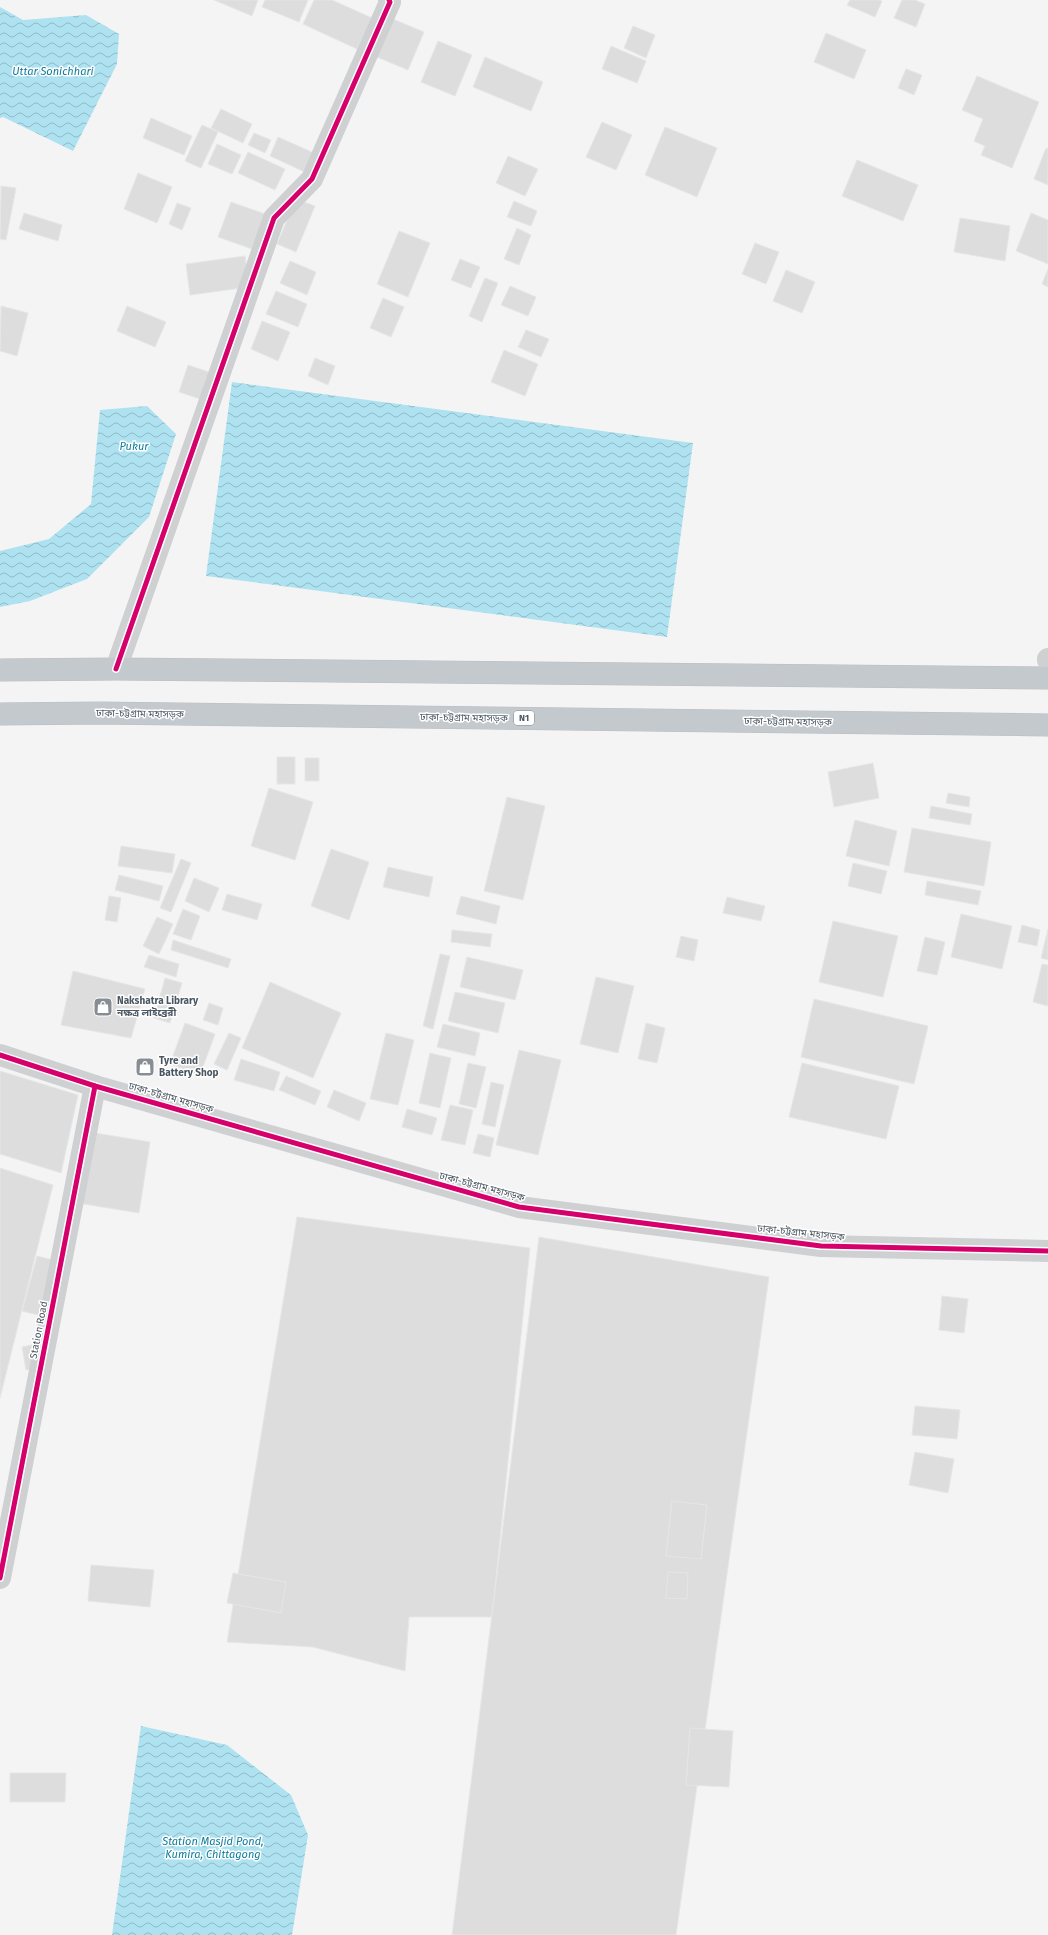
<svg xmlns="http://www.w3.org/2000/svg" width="1048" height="1935" viewBox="0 0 1048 1935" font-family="'Fira Sans','Noto Sans Bengali',sans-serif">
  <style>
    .water { fill: url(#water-waves) }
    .building { fill: #ddddde; stroke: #e5e6e7 }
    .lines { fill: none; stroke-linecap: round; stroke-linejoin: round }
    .trunk-casing { stroke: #b9bec3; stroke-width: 23 }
    .minor { stroke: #ced0d2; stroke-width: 22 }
    .tertiary { stroke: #ced0d2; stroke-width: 22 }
    .trunk { stroke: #c4c9cd; stroke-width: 22 }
    .cycleway-casing { stroke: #fff; stroke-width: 8 }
    .cycleway { stroke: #d6006c; stroke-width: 5 }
    .labels { text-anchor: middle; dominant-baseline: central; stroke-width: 3; stroke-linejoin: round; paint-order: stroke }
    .shield { fill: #fff; stroke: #808990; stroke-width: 1 }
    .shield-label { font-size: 9px; font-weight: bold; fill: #4a5661 }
    .street-label { font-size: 10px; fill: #4a5661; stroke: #fff }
    .poi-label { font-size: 10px; font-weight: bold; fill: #4a5661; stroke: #fff; text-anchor: start }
    .water-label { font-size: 11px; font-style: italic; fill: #0c7c9b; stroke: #fff }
  </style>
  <defs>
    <pattern id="water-waves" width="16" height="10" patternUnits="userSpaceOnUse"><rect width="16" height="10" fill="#aee2f0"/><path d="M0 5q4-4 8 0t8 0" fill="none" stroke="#90bac6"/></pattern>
  </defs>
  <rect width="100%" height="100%" fill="#f4f4f4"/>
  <!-- water -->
  <g class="water">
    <path d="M0,7L23,20L86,15L119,34L117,64L73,151L3,117L0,118Z"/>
    <path d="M232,382L693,443L667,637L206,576Z"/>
    <path d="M147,406L176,434L149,517L87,579L30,601L0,607V551L49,539L91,504L100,410Z"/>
    <path d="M141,1726L227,1745L291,1795L308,1835L292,1935H112Z"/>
  </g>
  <!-- building -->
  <g class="building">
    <path d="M214,0H258L252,16Z"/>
    <path d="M265,0H308L299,22L262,7Z"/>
    <path d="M314,0H332L372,18L357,49L303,24Z"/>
    <path d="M850,0H880L882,1L875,17L847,5Z"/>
    <path d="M902,0H915L925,4L916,27L894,18Z"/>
    <path d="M393,19L424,32L408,70L377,57Z"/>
    <path d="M633,26L655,35L646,58L624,48Z"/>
    <path d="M826,33L866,50L854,79L814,62Z"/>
    <path d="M438,41L472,55L455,96L421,82Z"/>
    <path d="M611,46L646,61L637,83L602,69Z"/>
    <path d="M485,57L543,82L531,111L473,87Z"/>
    <path d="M906,69L922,75L914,95L898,88Z"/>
    <path d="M977,76L1039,102L1012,168L981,155L985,146L974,141L983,119L962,110Z"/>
    <path d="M221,109L252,124L243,143L211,128Z"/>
    <path d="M151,118L192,136L184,155L143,138Z"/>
    <path d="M602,122L632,135L616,170L586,157Z"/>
    <path d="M202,125L218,132L201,168L185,161Z"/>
    <path d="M665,127L717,148L697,197L645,175Z"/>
    <path d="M254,133L271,140L265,153L248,145Z"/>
    <path d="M278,137L316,154L307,173L270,156Z"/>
    <path d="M217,144L241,155L232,174L208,164Z"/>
    <path d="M1046,148L1048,149V185L1034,179Z"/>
    <path d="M248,152L285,169L275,190L238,173Z"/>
    <path d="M508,156L538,169L525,196L496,183Z"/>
    <path d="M857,160L918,185L903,221L842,196Z"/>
    <path d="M138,173L172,187L157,223L124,209Z"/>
    <path d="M1,186L16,188L6,240L0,239Z"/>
    <path d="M296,199L315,206L296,252L277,244Z"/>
    <path d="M514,201L537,211L531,226L507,217Z"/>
    <path d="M231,202L268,215L255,250L218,237Z"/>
    <path d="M177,203L191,208L182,230L169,224Z"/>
    <path d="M24,213L62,225L58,241L19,229Z"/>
    <path d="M1031,213L1048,220V264L1016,251Z"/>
    <path d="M960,218L1010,226L1005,261L954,252Z"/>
    <path d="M517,228L531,235L519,265L504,259Z"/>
    <path d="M399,231L430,243L408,297L377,284Z"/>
    <path d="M755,243L779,252L766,284L742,274Z"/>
    <path d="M245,256L249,287L190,295L186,264Z"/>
    <path d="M460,259L480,267L471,288L451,280Z"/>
    <path d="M290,261L316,272L307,295L280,283Z"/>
    <path d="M1048,269V287L1042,284Z"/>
    <path d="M786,270L815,282L802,313L773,301Z"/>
    <path d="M485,278L498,283L482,322L469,316Z"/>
    <path d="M510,286L536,297L528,316L501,305Z"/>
    <path d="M276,291L307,304L298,327L266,314Z"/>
    <path d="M383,298L404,307L391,337L370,328Z"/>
    <path d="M1,306L28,313L17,356L0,351Z"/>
    <path d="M127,306L166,322L155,347L117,331Z"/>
    <path d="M262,321L290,332L278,361L251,349Z"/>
    <path d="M526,330L549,339L541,357L518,347Z"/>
    <path d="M504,350L538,364L525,396L491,382Z"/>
    <path d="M315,358L335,366L328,385L308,376Z"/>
    <path d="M188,365L212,373L203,400L179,392Z"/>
    <rect x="277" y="757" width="18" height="27"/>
    <rect x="305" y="758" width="14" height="23"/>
    <path d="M873,763L879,798L834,807L828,772Z"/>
    <path d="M269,788L313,802L295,860L251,846Z"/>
    <path d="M948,793L970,797L969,807L946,803Z"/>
    <path d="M507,797L545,806L523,900L484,891Z"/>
    <path d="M931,806L972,814L970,825L929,818Z"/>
    <path d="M855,820L897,831L889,866L846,856Z"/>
    <path d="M912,828L991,842L984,886L904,872Z"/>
    <path d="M121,846L175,854L172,873L118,866Z"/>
    <path d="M331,849L369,862L349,920L311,906Z"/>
    <path d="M181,859L191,863L171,912L160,908Z"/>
    <path d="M853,863L887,871L881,894L848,886Z"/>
    <path d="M388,867L433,877L429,897L383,887Z"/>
    <path d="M119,875L163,886L159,901L115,890Z"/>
    <path d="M194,878L219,888L209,912L185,901Z"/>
    <path d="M927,881L981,891L978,905L925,895Z"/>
    <path d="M227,894L262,904L257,920L222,910Z"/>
    <path d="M109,896L121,898L117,922L105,920Z"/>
    <path d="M461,896L500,906L496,924L456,914Z"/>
    <path d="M727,897L765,906L761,921L723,913Z"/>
    <path d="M183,909L200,916L191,940L173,934Z"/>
    <path d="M961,914L1012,926L1002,969L951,957Z"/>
    <path d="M157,917L173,924L159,954L143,946Z"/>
    <path d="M833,921L898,936L883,997L819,982Z"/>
    <path d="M1022,925L1040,930L1037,946L1018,942Z"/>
    <path d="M1048,929V960L1041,958Z"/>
    <path d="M452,930L492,934L490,947L451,942Z"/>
    <path d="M681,936L698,940L694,961L676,957Z"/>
    <path d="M925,937L945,942L937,975L917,971Z"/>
    <path d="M173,940L231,959L228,968L171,950Z"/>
    <path d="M440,954L450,956L433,1029L423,1026Z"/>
    <path d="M149,955L179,964L176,977L144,967Z"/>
    <path d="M467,957L523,970L515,1000L460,987Z"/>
    <path d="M1042,964L1048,965V1006L1033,1002Z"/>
    <path d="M73,971L145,989L131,1038L61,1025Z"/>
    <path d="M596,977L634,986L618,1053L580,1044Z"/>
    <path d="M165,978L182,983L170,1023L154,1018Z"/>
    <path d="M270,982L341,1013L313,1078L242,1048Z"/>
    <path d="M455,992L505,1003L498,1033L448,1021Z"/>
    <path d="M814,999L928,1026L914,1084L801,1057Z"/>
    <path d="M209,1003L223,1008L218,1025L203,1020Z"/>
    <path d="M185,1023L215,1034L200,1075L170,1064Z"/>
    <path d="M646,1023L665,1028L657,1063L638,1059Z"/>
    <path d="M443,1024L480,1033L475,1056L437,1047Z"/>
    <path d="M229,1033L241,1038L227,1070L214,1064Z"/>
    <path d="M386,1033L414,1040L398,1105L370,1099Z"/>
    <path d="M519,1050L561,1060L538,1155L496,1145Z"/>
    <path d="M430,1053L451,1058L440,1108L419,1103Z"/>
    <path d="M241,1059L280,1072L274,1091L234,1080Z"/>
    <path d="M468,1063L486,1067L476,1108L459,1104Z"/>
    <path d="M802,1063L899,1086L886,1139L789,1117Z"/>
    <path d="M0,1071L78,1095L61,1173L0,1154Z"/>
    <path d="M286,1076L321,1091L315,1105L279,1090Z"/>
    <path d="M491,1082L504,1085L495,1127L482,1124Z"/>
    <path d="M334,1090L366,1103L359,1121L327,1107Z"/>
    <path d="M450,1105L473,1110L465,1145L441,1140Z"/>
    <path d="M407,1109L437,1118L432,1135L402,1127Z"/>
    <path d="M89,1132L150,1142L139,1213L78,1203Z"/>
    <path d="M478,1134L494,1138L490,1157L473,1153Z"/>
    <path d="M0,1168L53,1185L0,1398Z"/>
    <path d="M297,1217L530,1248L492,1617H409L405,1671L313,1647L227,1642Z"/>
    <path d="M539,1237L769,1277L676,1935H452Z"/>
    <path d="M37,1256L69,1264L54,1319L22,1311Z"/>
    <path d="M942,1296L968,1299L964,1333L939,1330Z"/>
    <path d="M46,1342L50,1365L26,1370L22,1347Z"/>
    <path d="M915,1406L960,1410L957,1439L912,1435Z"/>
    <path d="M915,1452L954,1459L948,1493L909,1485Z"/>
    <path d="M672,1501L707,1505L701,1559L666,1556Z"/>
    <path d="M91,1565L154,1570L150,1607L88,1601Z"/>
    <path d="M668,1572L688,1573L687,1599L666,1598Z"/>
    <path d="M233,1573L286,1582L281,1613L227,1603Z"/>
    <path d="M690,1728L733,1731L729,1787L686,1785Z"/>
    <path d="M10,1773H66L65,1802H10Z"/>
  </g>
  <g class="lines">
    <!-- trunk casing -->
    <g class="trunk-casing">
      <g id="trunk">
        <path d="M0,670L116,669L1048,678"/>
        <path d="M0,714L99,713L1048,725"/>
      </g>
    </g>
    <!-- minor -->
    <g class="minor">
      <path d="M1048,660V659"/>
      <path d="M116,669L274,218L312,179L390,2L389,0"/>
      <path d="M0,1578L95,1086"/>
    </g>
    <!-- tertiary -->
    <path class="tertiary" d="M0,1055L95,1086L519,1207L821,1246L1048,1251"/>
    <!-- trunk -->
    <use href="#trunk" class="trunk"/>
    <!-- cycleway casing -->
    <g class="cycleway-casing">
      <g id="cycleway">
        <path d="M116,669L274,218L312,179L390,2L389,0"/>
        <path d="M0,1055L95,1086L519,1207L821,1246L1048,1251"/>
        <path d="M0,1578L95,1086"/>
      </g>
    </g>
    <!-- cycleway -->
    <use href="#cycleway" class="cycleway"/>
  </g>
  <!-- icons -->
  <defs>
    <g id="shop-square" transform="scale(1)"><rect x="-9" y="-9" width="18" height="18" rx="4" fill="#868d94" stroke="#fff"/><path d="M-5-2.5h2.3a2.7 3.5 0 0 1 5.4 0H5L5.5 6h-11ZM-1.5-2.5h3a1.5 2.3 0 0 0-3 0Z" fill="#fff"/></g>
  </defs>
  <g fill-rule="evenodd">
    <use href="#shop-square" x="103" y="1007"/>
    <use href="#shop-square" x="145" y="1067"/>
  </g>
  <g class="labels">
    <!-- shield labels -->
    <rect class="shield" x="514" y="711" width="20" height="14" rx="3"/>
    <g class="shield-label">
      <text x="524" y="718">N1</text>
    </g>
    <!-- street labels -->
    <g class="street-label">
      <text transform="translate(140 714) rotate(1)">ঢাকা-চট্টগ্রাম মহাসড়ক</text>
      <text transform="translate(464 718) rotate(1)">ঢাকা-চট্টগ্রাম মহাসড়ক</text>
      <text transform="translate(788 722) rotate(1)">ঢাকা-চট্টগ্রাম মহাসড়ক</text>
      <text transform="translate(171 1098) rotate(16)">ঢাকা-চট্টগ্রাম মহাসড়ক</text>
      <text transform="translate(482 1187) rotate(15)">ঢাকা-চট্টগ্রাম মহাসড়ক</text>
      <text transform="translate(801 1233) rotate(6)">ঢাকা-চট্টগ্রাম মহাসড়ক</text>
      <text transform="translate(39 1330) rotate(-79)">Station Road</text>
    </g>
    <!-- poi labels -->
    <g class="poi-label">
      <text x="117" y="1001">Nakshatra Library<tspan x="117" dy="12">নক্ষত্র লাইব্রেরী</tspan></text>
      <text x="159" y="1061">Tyre and<tspan x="159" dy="12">Battery Shop</tspan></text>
    </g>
    <!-- water labels -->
    <g class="water-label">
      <text x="53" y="71">Uttar Sonichhari</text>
      <text x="134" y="446">Pukur</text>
      <text x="213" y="1841">Station Masjid Pond,<tspan x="213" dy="13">Kumira, Chittagong</tspan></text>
    </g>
  </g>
</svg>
